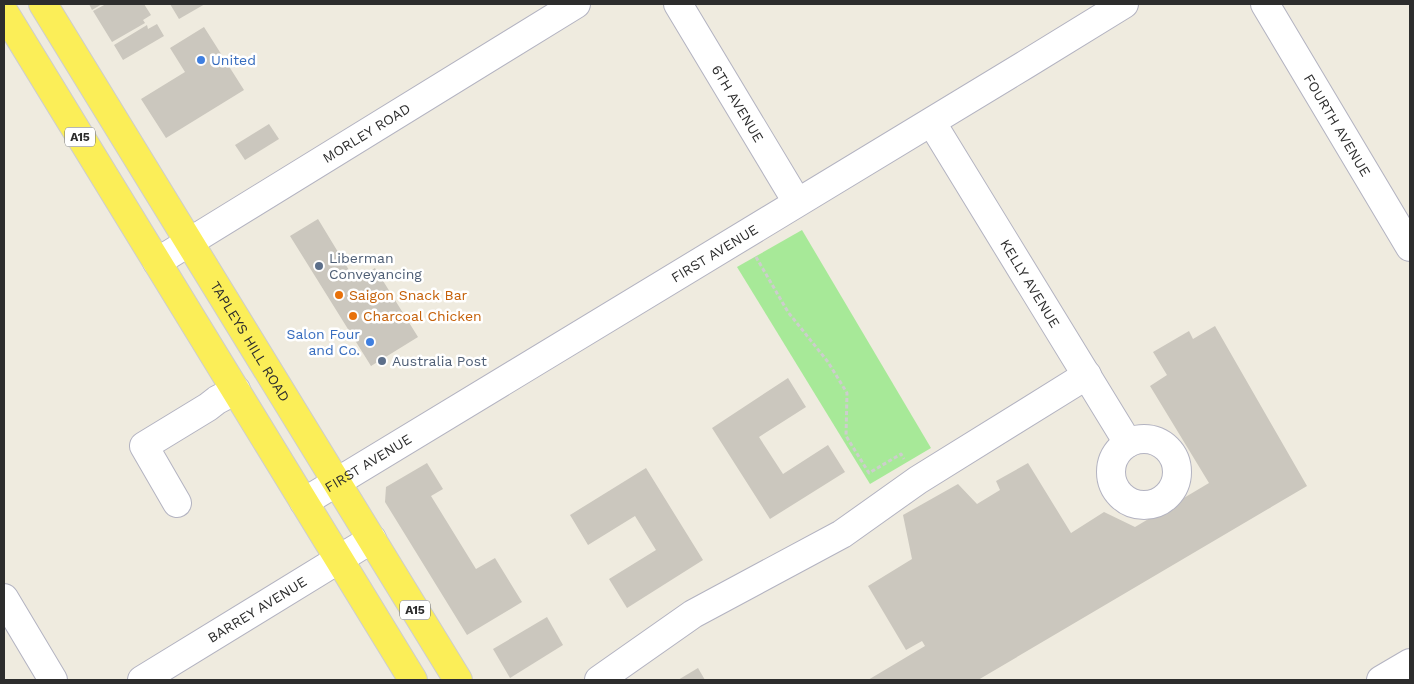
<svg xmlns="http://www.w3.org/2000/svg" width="1414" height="684" viewBox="0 0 1414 684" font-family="'Work Sans',sans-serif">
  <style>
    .green { fill: #a7e998 }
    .building { fill: #cbc7be }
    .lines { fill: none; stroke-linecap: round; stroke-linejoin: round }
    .minor-casing { stroke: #b3b3c1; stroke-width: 30 }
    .major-casing { stroke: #cdcdcd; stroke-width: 30 }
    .path { stroke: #cdcdcd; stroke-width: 3; stroke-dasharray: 4 2.5; stroke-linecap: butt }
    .minor { stroke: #fff; stroke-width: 28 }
    .major { stroke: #fbee58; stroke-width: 28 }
    .shop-dot { fill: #3f7fe0; stroke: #fff; stroke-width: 2 }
    .service-dot { fill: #5c6f8a; stroke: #fff; stroke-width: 2 }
    .food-dot { fill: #e8710a; stroke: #fff; stroke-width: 2 }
    .labels { text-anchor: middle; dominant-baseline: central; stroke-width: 5; stroke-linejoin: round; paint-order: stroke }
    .shield { fill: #fff; stroke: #6c6c6c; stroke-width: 1 }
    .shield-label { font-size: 12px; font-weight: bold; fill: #2d2d2d }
    .shop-label { font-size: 14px; fill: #366cbe; stroke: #fff; text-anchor: start }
    .street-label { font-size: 14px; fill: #2d2d2d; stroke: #fff }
    .service-label { font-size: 14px; fill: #4e5e75; stroke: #fff; text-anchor: start }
    .food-label { font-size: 14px; fill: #c56008; stroke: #fff; text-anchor: start }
  </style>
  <rect width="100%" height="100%" fill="#efebdf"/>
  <!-- green -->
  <path class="green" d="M802,230L931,448L870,484L737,267Z"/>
  <!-- building -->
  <g class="building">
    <path d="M89,4H102L92,10Z"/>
    <path d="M106,4H144L151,15L143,20L145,23L112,42L93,11Z"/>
    <path d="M170,4H205L179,19Z"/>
    <path d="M157,24L164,36L123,60L114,45L147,25L148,29Z"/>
    <path d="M204,27L244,90L166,138L141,99L185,72L170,48Z"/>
    <path d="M269,124L279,139L245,160L235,145Z"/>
    <path d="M318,219L355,280L375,268L418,337L371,366L290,236Z"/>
    <path d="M1215,326L1307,486L978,680H868L925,646L922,641L906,650L868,586L912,559L903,515L958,484L977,504L1000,490L996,481L1028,463L1071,533L1104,512L1135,527L1209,483L1150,386L1167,375L1153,352L1189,331L1193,339Z"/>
    <path d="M788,378L806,407L759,437L783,474L828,445L845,472L770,519L712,428Z"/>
    <path d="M427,463L443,489L431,496L476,569L495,558L522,602L467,635L385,502L386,487Z"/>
    <path d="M646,468L703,560L627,608L609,579L656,550L635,516L588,545L570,515Z"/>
    <path d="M547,617L563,645L510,678L493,649Z"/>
    <path d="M698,668L705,680H678Z"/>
  </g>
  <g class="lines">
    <!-- minor casing -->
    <g class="minor-casing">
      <g id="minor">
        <path id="s1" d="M678,4L797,202"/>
        <path id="s2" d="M1265,4L1410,247"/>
        <path id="s3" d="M932,123L1128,443"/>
        <path id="s4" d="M157,262L576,4"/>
        <circle cx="1144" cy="472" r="33"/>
        <path id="s5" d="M304,502C577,335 852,172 1124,4"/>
        <path d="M177,503L144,446L208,407L217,400L236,390"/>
        <path d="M4,598L53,680"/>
        <path id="s6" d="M142,680L372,539"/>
        <path d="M599,680L693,614L842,534L918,480L1087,375"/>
        <path d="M1381,680L1410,663"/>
      </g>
    </g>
    <!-- major casing -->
    <g class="major-casing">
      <g id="major">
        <path id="s7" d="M43,4L458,680"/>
        <path d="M4,12L413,680"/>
      </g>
    </g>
    <!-- path -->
    <path class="path" d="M756,257L788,312L828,362L847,393L846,436L869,473L901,454L904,459"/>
    <!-- minor -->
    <use href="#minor" class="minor"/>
    <!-- major -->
    <use href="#major" class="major"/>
  </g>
  <!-- markers -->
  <g class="shop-dot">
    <circle cx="201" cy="60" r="5"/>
    <circle cx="370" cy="342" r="5"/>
  </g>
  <g class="service-dot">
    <circle cx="319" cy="266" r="5"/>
    <circle cx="382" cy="361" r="5"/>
  </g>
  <g class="food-dot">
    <circle cx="339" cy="295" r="5"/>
    <circle cx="353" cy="316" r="5"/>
  </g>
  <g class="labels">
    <!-- shield labels -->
    <g class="shield">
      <rect x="65" y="127.5" width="30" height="19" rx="4"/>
      <rect x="400" y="600.5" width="30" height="19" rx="4"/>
    </g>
    <g class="shield-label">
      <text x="80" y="137">A15</text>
      <text x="415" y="610">A15</text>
    </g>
    <!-- shop labels -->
    <g class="shop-label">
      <text x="211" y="60">United</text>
      <text x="360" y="334" text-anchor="end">Salon Four<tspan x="360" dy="16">and Co.</tspan></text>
    </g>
    <!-- street labels -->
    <g class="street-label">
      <text stroke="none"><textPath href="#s1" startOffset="116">6TH AVENUE</textPath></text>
      <text stroke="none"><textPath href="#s2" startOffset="141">FOURTH AVENUE</textPath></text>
      <text stroke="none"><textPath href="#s4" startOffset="246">MORLEY ROAD</textPath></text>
      <text stroke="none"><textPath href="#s5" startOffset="480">FIRST AVENUE</textPath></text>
      <text stroke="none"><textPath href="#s3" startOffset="188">KELLY AVENUE</textPath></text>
      <text stroke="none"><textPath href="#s7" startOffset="396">TAPLEYS HILL ROAD</textPath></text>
      <text stroke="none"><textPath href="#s5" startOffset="75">FIRST AVENUE</textPath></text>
      <text stroke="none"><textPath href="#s6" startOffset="135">BARREY AVENUE</textPath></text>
    </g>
    <!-- service labels -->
    <g class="service-label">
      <text x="329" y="258">Liberman<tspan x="329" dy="16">Conveyancing</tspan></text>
      <text x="392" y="361">Australia Post</text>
    </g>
    <!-- food labels -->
    <g class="food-label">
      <text x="349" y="295">Saigon Snack Bar</text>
      <text x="363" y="316">Charcoal Chicken</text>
    </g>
  </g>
  <!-- border -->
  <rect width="1414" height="684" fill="none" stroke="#2d2d2d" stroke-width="10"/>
</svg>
